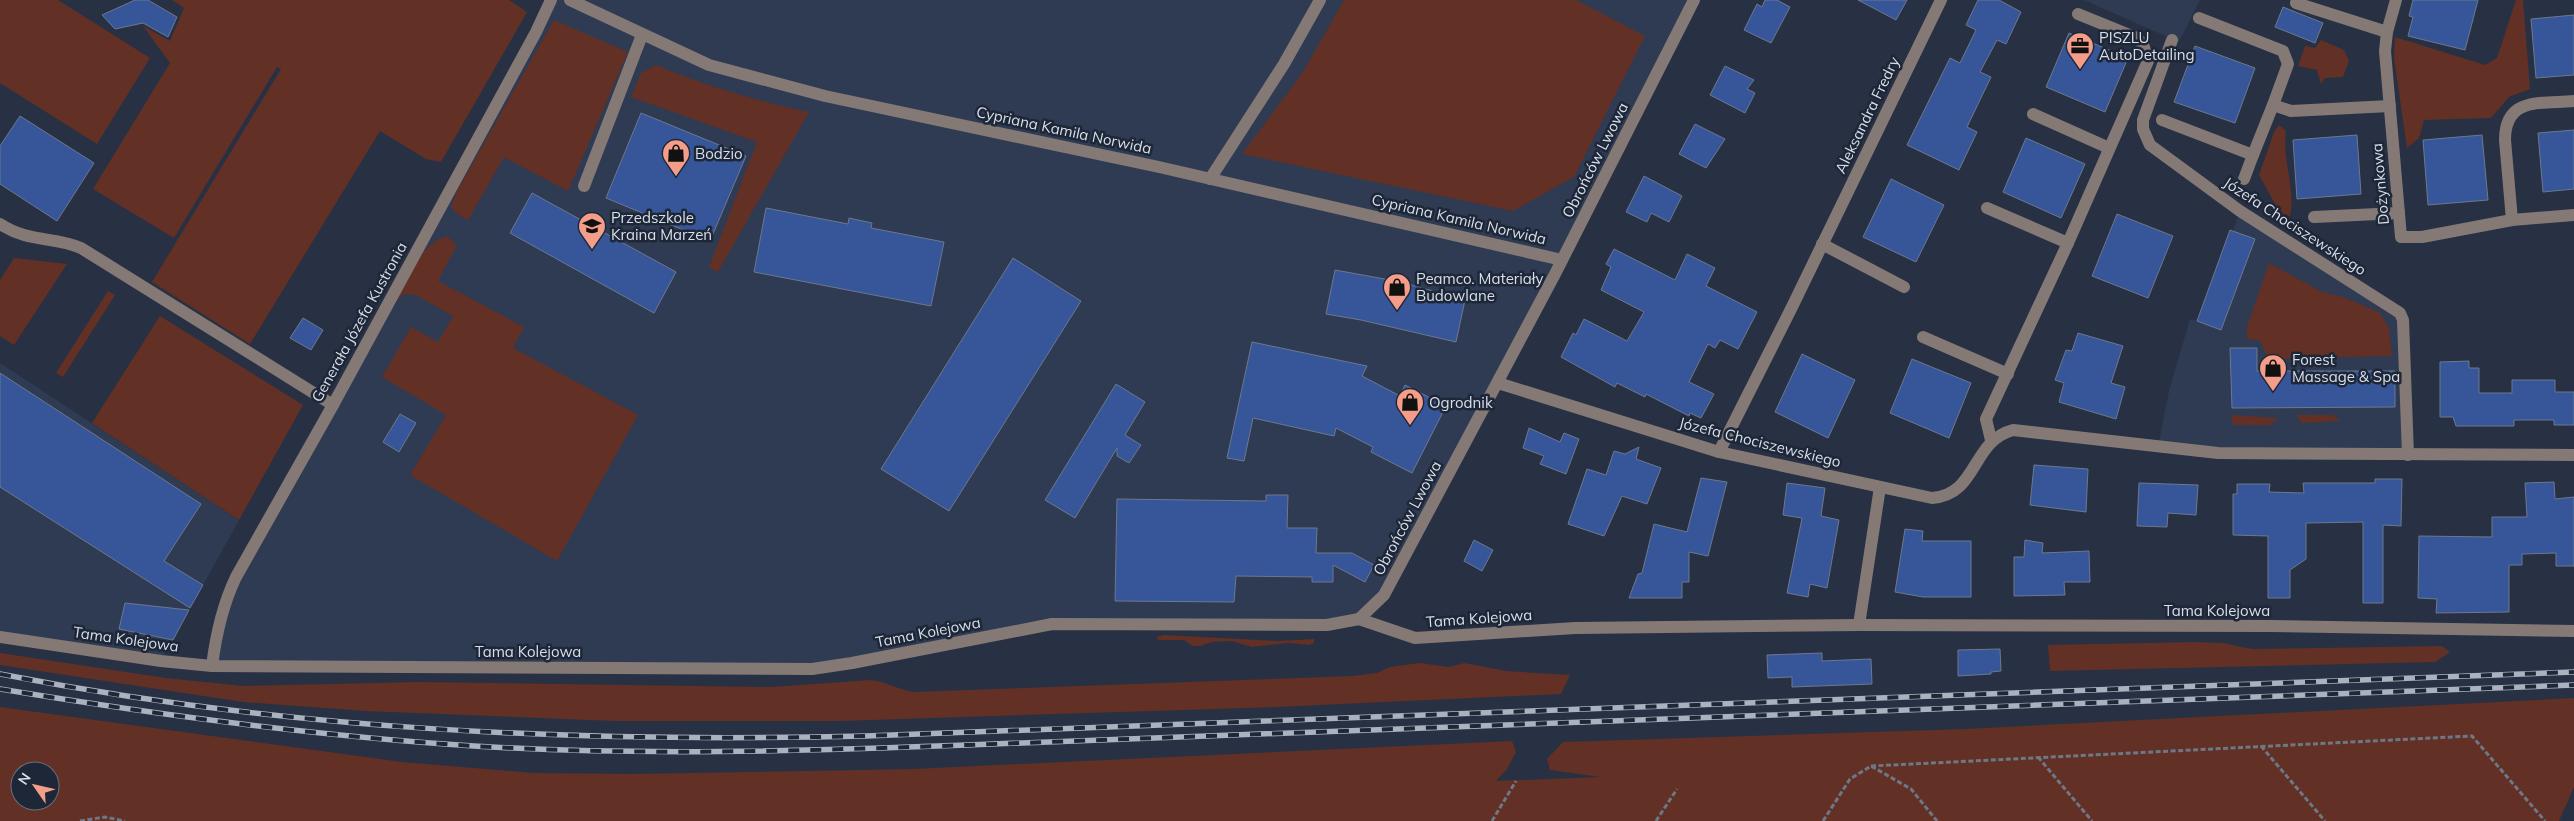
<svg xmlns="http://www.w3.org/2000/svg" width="2574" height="821" viewBox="0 0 2574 821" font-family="Mulish,sans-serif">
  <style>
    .built { fill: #2f3b53 }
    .green { fill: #623025; fill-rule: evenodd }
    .building { fill: #375699; stroke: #6d788d }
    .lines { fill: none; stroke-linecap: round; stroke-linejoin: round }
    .path { stroke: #6e7786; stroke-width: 3; stroke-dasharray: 5 2.5; stroke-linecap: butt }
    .minor { stroke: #857976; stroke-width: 12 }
    .rail-casing { stroke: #aab2bf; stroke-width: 5.5 }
    .rail { stroke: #1e2738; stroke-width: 4; stroke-dasharray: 11; stroke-linecap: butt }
    .labels { text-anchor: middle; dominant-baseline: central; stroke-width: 5; stroke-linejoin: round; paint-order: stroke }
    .poi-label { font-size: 15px; fill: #d8dfea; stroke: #1e2738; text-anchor: start }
    .street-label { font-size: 15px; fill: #d8dfea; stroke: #1e2738 }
  </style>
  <rect width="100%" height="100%" fill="#273143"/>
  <!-- built -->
  <g class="built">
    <path d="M551,0H1694L1384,595L1359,619L1052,624L852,663L212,666L218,624Z"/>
    <path d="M2084,0H2200L2179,42Z"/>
    <path d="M2240,211L2398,311L2408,455L2158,447L2169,391L2190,319L2197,321L2230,230L2233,231Z"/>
    <path d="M0,363L239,520L161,661L0,637Z"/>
  </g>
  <!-- green -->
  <g class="green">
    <path d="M0,0H58L150,58L97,144L0,83Z"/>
    <path d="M172,0H509L527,12L441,162L426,159L380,131L250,344L152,282L281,69L277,67L174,238L93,189L170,63L143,26L170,41L184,8Z"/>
    <path d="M1344,0H1576L1645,36L1574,177L1513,211L1242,154L1303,72Z"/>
    <path d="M2516,0H2523L2530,89L2509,97L2491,118L2424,120L2419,138L2407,148L2394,58L2395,37L2485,65L2497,58Z"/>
    <path d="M554,20L628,52L568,191L504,157L468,220L457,214L451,207L457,191Z"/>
    <path d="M2321,40L2344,50L2349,61L2343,77L2325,78L2321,84L2317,70L2298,66L2305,46L2315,48Z"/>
    <path d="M656,65C706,86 756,101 809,112L718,272L709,267L757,142L631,97L641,73Z"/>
    <path d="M2279,125L2286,131C2282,161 2296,190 2290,216L2280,213L2259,175L2274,132Z"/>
    <path d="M447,236L457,245L438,281L524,327L513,348L638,415L557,561L410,475L446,415L382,377L411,327L438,342L453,316L416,295L403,294L394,304C407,282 420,243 447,236Z"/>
    <path d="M14,258L67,264L14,345L0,336V280Z"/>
    <path d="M2269,263L2322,292L2343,297L2379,312L2389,328L2392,356L2268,359L2260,340L2247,339V327Z"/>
    <path d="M108,291L115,295L63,377L56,373Z"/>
    <path d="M160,316L303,405L239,520L92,423Z"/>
    <path d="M2231,415L2278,418L2271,425H2233Z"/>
    <path d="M2296,415H2333L2340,421L2302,423Z"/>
    <path d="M1164,635L1279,641L1314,639V643L1309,645L1288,643L1252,647L1231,641L1212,642L1200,646H1193L1184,640H1158L1157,637Z"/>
    <path d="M2195,642L2223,643L2252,649L2442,646L2450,652L2435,662L2050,671L2048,645Z"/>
    <path d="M0,653L166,678L243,686L417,682L772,687L871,680C887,682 898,689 913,692L1353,676L1377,673L1390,667L1419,663L1449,667L1464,663L1506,671L1570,675L1561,694L1276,707L841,721H614L365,711L243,702L0,665Z"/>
    <path d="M2574,698V787L2559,821H0V707L402,762L534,773L633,774L913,769L1512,741L1516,752L1507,769L1496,781L1600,777L1550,770L1547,759L1563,742L1965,729ZM20,771H50V801H20Z"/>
  </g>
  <!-- building -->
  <g class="building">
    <path d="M135,0H148L177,17L168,37L143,23L115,29L102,15Z"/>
    <path d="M1765,0H1777L1790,7L1771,43L1744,30L1757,4L1762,7Z"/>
    <path d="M1858,0H1907L1896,20Z"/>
    <path d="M1978,0H1999L2021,12L2006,44L1997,40L1980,72L1991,77L1967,127L1977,132L1959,170L1907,145L1950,58L1960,63L1976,30L1966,25Z"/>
    <path d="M2413,0H2478L2465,50L2408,36L2413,17L2409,16Z"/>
    <path d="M2283,7L2323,23L2315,43L2275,27Z"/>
    <path d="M2574,15V75L2536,78L2531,19Z"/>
    <path d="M2069,33L2128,58L2105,112L2046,87Z"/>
    <path d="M2195,46L2255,68L2235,123L2174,102Z"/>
    <path d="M1725,66L1754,80L1747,89L1755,93L1745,113L1710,95Z"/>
    <path d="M641,113L746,156L710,241L606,198Z"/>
    <path d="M20,116L94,163L57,221L0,184V146Z"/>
    <path d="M1695,124L1725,139L1706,168L1679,154Z"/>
    <path d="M2574,130V189L2543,192L2538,133Z"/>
    <path d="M2357,135L2361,194L2297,199L2293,140Z"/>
    <path d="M2482,135L2488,200L2428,205L2423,140Z"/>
    <path d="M2026,138L2085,164L2061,218L2003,192Z"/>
    <path d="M1644,176L1682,196L1669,222L1651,213L1647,222L1626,212Z"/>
    <path d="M1891,179L1944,205L1916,262L1863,237Z"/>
    <path d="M532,193L676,272L654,313L510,233Z"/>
    <path d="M766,208L848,224L849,218L872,223L871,228L944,242L931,306L754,272Z"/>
    <path d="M2117,214L2173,236L2148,298L2092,276Z"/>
    <path d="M2230,230L2255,239L2221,330L2197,321Z"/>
    <path d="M1614,249L1675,280L1687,254L1715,268L1706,286L1757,312L1738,349L1720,340L1715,348L1708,344L1689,382L1714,394L1701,418L1690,413L1689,416L1646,394L1645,397L1617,383L1615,387L1561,357L1573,333L1576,335L1584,319L1627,341L1644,312L1601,290L1611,267L1606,264Z"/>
    <path d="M1013,258L1081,301L949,511L881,469Z"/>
    <path d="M1335,270L1401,282L1465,300L1456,342L1361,320L1326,314Z"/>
    <path d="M303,318L323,330L311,350L290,338Z"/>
    <path d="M2078,333L2123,346L2111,383L2125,387L2116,419L2059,402L2064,383L2055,380L2066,350L2072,351Z"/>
    <path d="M1252,342L1367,366L1362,376L1400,396L1405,385L1446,406L1412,473L1371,452L1373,447L1336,428L1334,436L1253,418L1244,461L1227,458Z"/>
    <path d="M2230,348H2257V371H2395V407L2232,408Z"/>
    <path d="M1802,354L1855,380L1828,438L1775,412Z"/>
    <path d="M1912,359L1971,383L1949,438L1890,413Z"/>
    <path d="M2469,361V368H2479V393H2512V380H2555V392H2574V425H2554V420H2514V426H2456L2453,417H2440V362Z"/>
    <path d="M0,373L201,504L164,561L203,585L190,608L0,487Z"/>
    <path d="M1116,384L1145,402L1125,435L1141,445L1129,463L1117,456V448L1075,518L1045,500Z"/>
    <path d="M400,414L416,423L399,452L383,442Z"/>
    <path d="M1529,428L1560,442L1564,433L1579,439L1566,474L1540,464L1544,456L1523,448Z"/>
    <path d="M1639,447L1636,459L1661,468L1647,504L1622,496L1604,536L1568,524L1587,469L1606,475L1614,451L1625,454Z"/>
    <path d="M2034,465L2088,469L2086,512L2030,505Z"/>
    <path d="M1701,478L1727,482L1708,556L1689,552V582H1682V598H1629L1638,574L1642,573L1654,524L1687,532Z"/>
    <path d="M2375,479H2402L2401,526L2383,525V603H2363V522L2306,523V559L2290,570V598H2268V536L2233,535V494H2237V484H2270L2269,492L2304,493L2303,483H2375Z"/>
    <path d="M2554,482L2555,499L2574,497V566H2556V553L2522,554V565H2509V612L2436,613L2437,599L2418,598L2419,536L2492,537V517H2527L2525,483Z"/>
    <path d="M1787,483L1825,488L1821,516L1839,520L1827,588L1810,584L1808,597L1787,593L1802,518L1783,515Z"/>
    <path d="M2139,483L2198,485L2196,515L2168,513L2167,527L2137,526Z"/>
    <path d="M1266,495H1288L1287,528H1317L1316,553H1352L1374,565L1365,582L1333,565V582H1312V577L1236,576L1234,602L1115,601L1117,499L1266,501Z"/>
    <path d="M1905,529L1923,531L1922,541H1971V597H1923L1895,592Z"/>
    <path d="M1474,540L1493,550L1482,571L1464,561Z"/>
    <path d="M2025,540L2043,543L2042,553L2089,551L2090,582H2064L2065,595L2014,596V557H2024Z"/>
    <path d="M125,603L189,610L173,640L119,629Z"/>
    <path d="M2000,649L2001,671L1991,672V674L1958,676V650Z"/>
    <path d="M1822,653V661L1871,659L1872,684L1792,687V677L1768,678L1767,655Z"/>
  </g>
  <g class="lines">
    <!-- path -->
    <g class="path">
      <path d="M2261,746L2325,821"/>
      <path d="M2038,757L2092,821"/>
      <path d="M1871,766L2472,736L2545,821"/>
      <path d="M80,821L105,817L125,821"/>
      <path d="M1492,821L1516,781"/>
      <path d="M1656,821L1677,789"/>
      <path d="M1823,821L1850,779L1871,766L1911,789L1937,821"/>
    </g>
    <!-- minor -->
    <g class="minor">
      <path d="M570,0L709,65L825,96L1159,167L1562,260"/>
      <path d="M2396,0L2387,32L2385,51L2401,237H2422L2512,220L2574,215"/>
      <path d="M2296,3L2387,32"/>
      <path d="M2199,18L2283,51L2288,64L2273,105"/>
      <path d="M2172,40L2143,120V129L2150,145L2240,211L2400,313L2403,320L2408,455"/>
      <path d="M2033,114L2109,148"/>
      <path d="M2162,120L2253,155L2273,105L2291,111L2390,106"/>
      <path d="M1210,179L1284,64L1320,0"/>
      <path d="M2244,179L2253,155"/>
      <path d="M584,186L642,35"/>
      <path d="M1987,208L2068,243"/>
      <path d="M2314,217L2399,213"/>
      <path d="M2512,220L2505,140C2505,96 2542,104 2574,101"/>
      <path d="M0,224C29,243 53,236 81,248L333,405"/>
      <path d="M1822,244L1904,287"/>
      <path d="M1923,337L2008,374"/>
      <path d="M1498,383L1719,452L1932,498C1978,495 1971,441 2013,430L2218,453L2574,455"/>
      <path d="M1991,440L1986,419L2068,243L2148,61L2143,44L2137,38L2078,14"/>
      <path d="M1719,452L1792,307L1941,0"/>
      <path d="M1359,619L1384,595L1555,274L1694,0"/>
      <path d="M1859,625L1880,487"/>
      <path d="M0,637L161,661L212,666L812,669L852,663L1052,624L1327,625L1359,619L1415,638L1575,628L1859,625L2270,626L2574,631"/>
      <path d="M212,666C216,634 222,606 236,577L333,405L536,32L551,0"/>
    </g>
    <!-- rail casing -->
    <g class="rail-casing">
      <g id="rail">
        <path d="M0,674C285,730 576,743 866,736L2574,672"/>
        <path d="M0,689C158,715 315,736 474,746C639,756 803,751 967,745L2574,685"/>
      </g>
    </g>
    <!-- rail -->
    <use href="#rail" class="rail"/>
  </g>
  <!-- icons -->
  <defs>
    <g id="office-pin" transform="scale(1.4375)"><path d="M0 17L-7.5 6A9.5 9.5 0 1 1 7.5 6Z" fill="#f49e89" stroke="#1e2738"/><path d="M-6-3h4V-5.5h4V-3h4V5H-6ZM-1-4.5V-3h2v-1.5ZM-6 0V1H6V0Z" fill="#111"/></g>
    <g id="shop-pin" transform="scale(1.4375)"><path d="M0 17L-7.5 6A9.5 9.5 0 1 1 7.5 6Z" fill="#f49e89" stroke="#1e2738"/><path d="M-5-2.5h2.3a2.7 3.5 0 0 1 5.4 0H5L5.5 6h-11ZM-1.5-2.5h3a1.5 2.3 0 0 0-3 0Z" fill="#111"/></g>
    <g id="school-pin" transform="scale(1.4375)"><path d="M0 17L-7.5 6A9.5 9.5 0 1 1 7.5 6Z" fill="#f49e89" stroke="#1e2738"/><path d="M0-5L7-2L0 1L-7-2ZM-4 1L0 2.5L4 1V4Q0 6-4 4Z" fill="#111"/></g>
  </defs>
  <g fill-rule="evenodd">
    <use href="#office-pin" x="2080" y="46"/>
    <use href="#shop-pin" x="676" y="153"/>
    <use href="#school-pin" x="592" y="226"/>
    <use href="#shop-pin" x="1397" y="287"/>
    <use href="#shop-pin" x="2273" y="368"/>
    <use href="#shop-pin" x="1410" y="402"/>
  </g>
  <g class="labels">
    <!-- poi labels -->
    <g class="poi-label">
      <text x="2099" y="37">PISZLU<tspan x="2099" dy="17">AutoDetailing</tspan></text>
      <text x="695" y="153">Bodzio</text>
      <text x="611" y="217">Przedszkole<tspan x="611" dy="17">Kraina Marzeń</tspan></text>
      <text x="1416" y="278">Peamco. Materiały<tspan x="1416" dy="17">Budowlane</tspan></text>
      <text x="2292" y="359">Forest<tspan x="2292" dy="17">Massage &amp; Spa</tspan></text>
      <text x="1429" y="402">Ogrodnik</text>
    </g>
    <!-- street labels -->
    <g class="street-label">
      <text transform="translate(1867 115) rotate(-64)">Aleksandra Fredry</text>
      <text transform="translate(1064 130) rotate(12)">Cypriana Kamila Norwida</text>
      <text transform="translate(1595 160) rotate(-63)">Obrońców Lwowa</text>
      <text transform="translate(2380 184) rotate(-95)">Dożynkowa</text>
      <text transform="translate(1459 219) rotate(13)">Cypriana Kamila Norwida</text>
      <text transform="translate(2295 226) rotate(33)">Józefa Chociszewskiego</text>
      <text transform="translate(359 322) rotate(-61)">Generała Józefa Kustronia</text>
      <text transform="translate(1760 442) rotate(14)">Józefa Chociszewskiego</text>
      <text transform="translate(1407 518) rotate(-62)">Obrońców Lwowa</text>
      <text x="2217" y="610">Tama Kolejowa</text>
      <text transform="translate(1479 618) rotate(-4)">Tama Kolejowa</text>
      <text transform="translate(928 632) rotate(-11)">Tama Kolejowa</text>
      <text transform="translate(126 639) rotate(8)">Tama Kolejowa</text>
      <text x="528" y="651">Tama Kolejowa</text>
    </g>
  </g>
  <!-- north arrow -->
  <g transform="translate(35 786) rotate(304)"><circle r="24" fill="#1e2738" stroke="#68717f"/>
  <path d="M0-4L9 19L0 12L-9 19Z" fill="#f49e89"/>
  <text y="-8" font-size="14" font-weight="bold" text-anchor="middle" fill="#d8dfea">N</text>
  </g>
</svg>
